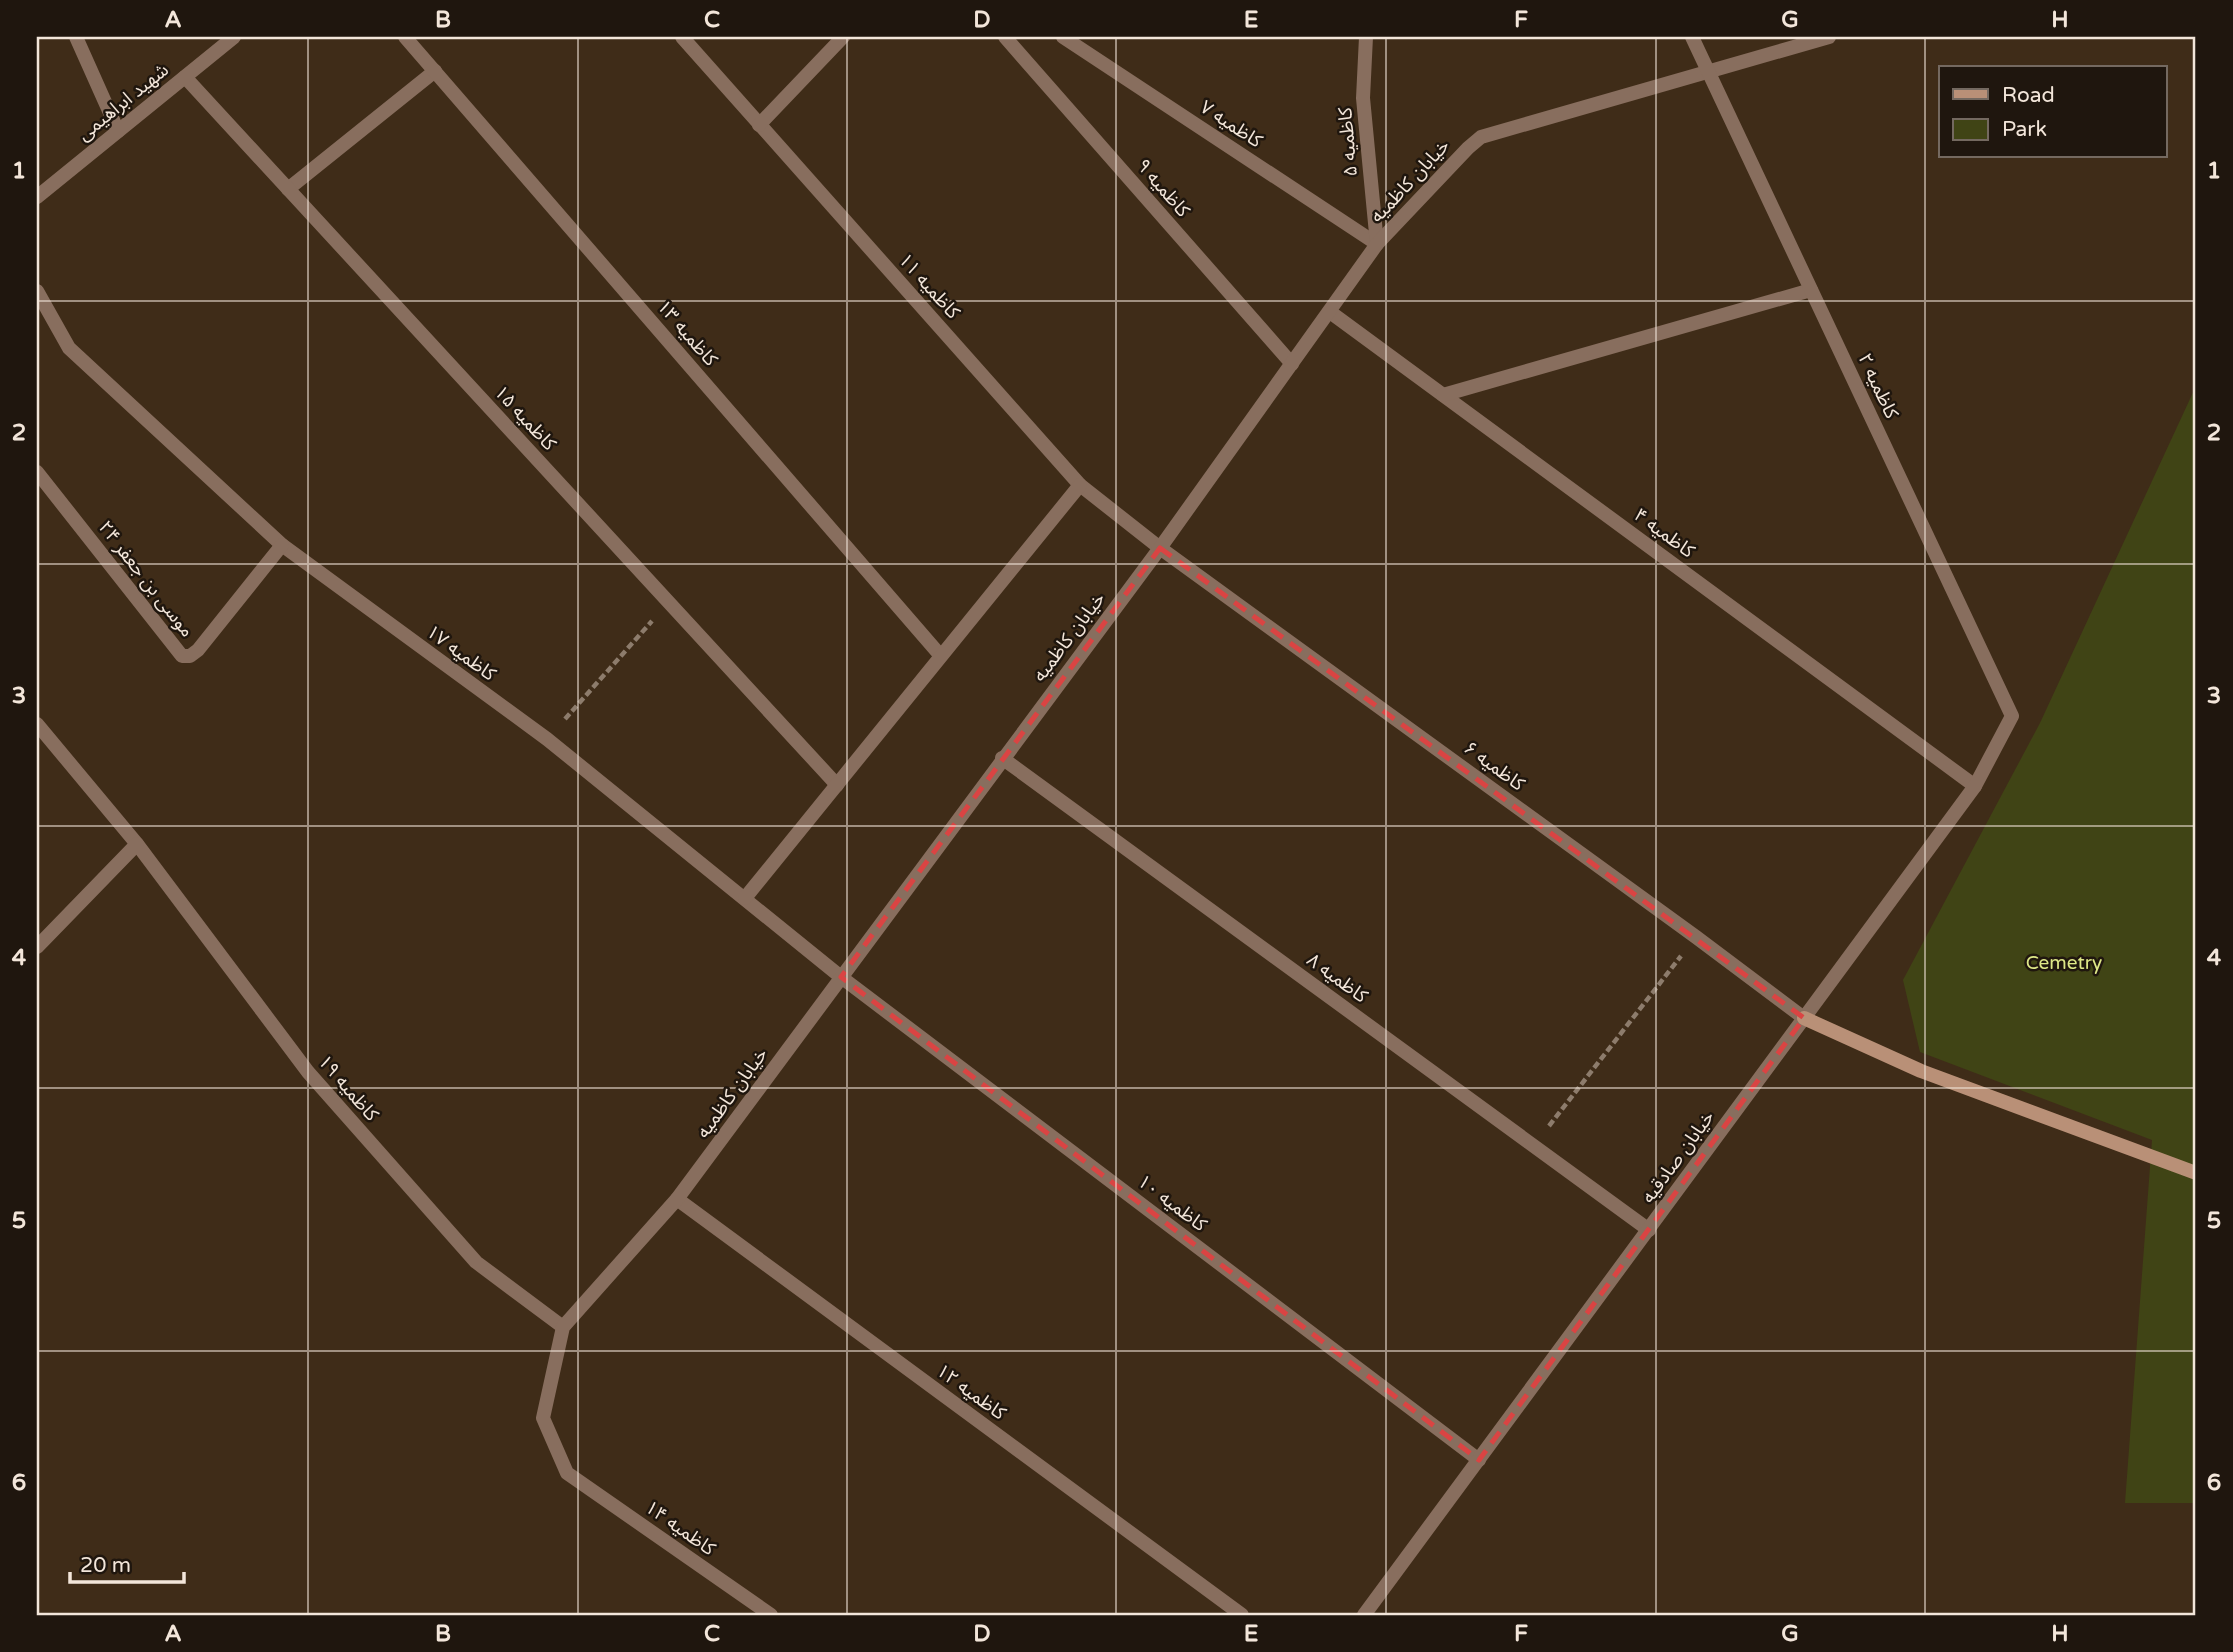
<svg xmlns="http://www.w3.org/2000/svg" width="2233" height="1652" viewBox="0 0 2233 1652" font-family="'Varela Round','Noto Sans Arabic',sans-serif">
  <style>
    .green { fill: #404415 }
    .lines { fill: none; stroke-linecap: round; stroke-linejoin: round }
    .path { stroke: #8d7c6c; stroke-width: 4.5; stroke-dasharray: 7 3.5; stroke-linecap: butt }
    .service { stroke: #886e5e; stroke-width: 14 }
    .minor { stroke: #886e5e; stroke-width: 14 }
    .secondary { stroke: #b99077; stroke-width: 14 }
    .marked { fill: none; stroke: #da4443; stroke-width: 5; stroke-dasharray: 14 9; stroke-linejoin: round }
    .grid { fill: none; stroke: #f3e6da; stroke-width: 2; stroke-opacity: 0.55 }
    .labels { text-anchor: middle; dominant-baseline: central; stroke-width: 5; stroke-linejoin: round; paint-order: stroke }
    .street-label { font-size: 19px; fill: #f3e6da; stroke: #1f160e }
    .park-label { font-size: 19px; fill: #dee787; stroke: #1f160e }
    .neatline { fill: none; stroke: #f3e6da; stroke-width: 2.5 }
    .grid-label { font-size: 23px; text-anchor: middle; font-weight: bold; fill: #f3e6da }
  </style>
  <rect width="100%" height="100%" fill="#3f2c18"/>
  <!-- green -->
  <path class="green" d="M2196,386V1503H2125L2152,1140L1920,1052L1903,980L2040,723Z"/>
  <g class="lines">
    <!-- path -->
    <g class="path">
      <path d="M565,719L652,621"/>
      <path d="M1549,1126L1681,956"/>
    </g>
    <!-- service -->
    <path class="service" d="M288,189L435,71"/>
    <!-- minor -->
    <g class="minor">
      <path d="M76,37L118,131"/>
      <path d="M405,37L940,655"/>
      <path d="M682,37L1080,485L1160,548L1696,937L1804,1018"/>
      <path d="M1005,37L1292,364"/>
      <path d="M1063,37L1377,244"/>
      <path d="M1366,37L1363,98L1377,244"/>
      <path d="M185,77L837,785"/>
      <path d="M759,125L843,37"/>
      <path d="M37,197L234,37"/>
      <path d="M37,291L69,348L282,545L547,739L841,977L1479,1460"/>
      <path d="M1330,312L1975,786"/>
      <path d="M1443,395L1811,290"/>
      <path d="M37,472L182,656H190L198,650L282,545"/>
      <path d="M37,724L137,844L308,1072L476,1262L563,1327"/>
      <path d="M1002,758L1649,1230"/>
      <path d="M745,898L1080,485"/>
      <path d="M37,947L137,844"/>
      <path d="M677,1199L1242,1615"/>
      <path d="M771,1615L567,1473L543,1418L563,1327L677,1199L1160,548L1377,244L1468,148L1481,137L1829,37"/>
      <path d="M1364,1615L1975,786L2012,716L1692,37"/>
    </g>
    <!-- secondary -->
    <path class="secondary" d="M1804,1018L1921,1071L2196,1173"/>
  </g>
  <!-- marked area -->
  <path class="marked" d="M1160,548L1804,1018L1479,1460L841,977Z"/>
  <!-- grid -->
  <path class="grid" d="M308,37V1615M578,37V1615M847,37V1615M1116,37V1615M1386,37V1615M1656,37V1615M1925,37V1615M37,301H2196M37,564H2196M37,826H2196M37,1088H2196M37,1351H2196"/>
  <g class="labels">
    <!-- street labels -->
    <g class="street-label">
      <text transform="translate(123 102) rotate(-39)">شهید ابراهیمی</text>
      <text transform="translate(1231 124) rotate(33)">کاظمیه ۷</text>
      <text transform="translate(1348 142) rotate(-95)">کاظمیه ۵</text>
      <text transform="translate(1410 181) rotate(-47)">خیابان کاظمیه</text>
      <text transform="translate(1163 188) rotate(49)">کاظمیه ۹</text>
      <text transform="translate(929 286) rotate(48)">کاظمیه ۱۱</text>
      <text transform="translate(687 333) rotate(49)">کاظمیه ۱۳</text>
      <text transform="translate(1878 386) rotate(65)">کاظمیه ۲</text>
      <text transform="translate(525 418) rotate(47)">کاظمیه ۱۵</text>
      <text transform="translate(1664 533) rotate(36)">کاظمیه ۴</text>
      <text transform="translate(146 579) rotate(52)">موسی بن جعفر ۲۴</text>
      <text transform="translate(1069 637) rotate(-53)">خیابان کاظمیه</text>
      <text transform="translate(461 653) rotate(36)">کاظمیه ۱۷</text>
      <text transform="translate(1494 766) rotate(36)">کاظمیه ۶</text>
      <text transform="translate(1337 978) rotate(36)">کاظمیه ۸</text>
      <text transform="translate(348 1088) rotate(49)">کاظمیه ۱۹</text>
      <text transform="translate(732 1093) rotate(-54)">خیابان کاظمیه</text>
      <text transform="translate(1678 1157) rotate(-54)">خیابان صادقیه</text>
      <text transform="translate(1172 1203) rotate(37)">کاظمیه ۱۰</text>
      <text transform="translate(971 1392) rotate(36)">کاظمیه ۱۲</text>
      <text transform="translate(680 1528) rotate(35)">کاظمیه ۱۴</text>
    </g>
    <!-- park labels -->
    <g class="park-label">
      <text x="2064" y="963">Cemetry</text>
    </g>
  </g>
  <!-- border -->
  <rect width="2233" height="1652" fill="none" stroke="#1f160e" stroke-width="77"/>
  <!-- legend -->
  <rect x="1939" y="66" width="228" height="91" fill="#1f160e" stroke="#746960" stroke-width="2"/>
  <rect x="1953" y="89" width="35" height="10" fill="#b99077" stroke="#746960" stroke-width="2"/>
  <text x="2002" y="102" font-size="21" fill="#f3e6da">Road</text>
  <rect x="1953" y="119" width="35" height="21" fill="#404415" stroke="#746960" stroke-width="2"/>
  <text x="2002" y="136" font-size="21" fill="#f3e6da">Park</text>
  <!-- scale -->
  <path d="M70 1572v10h114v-10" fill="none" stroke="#f3e6da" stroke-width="3.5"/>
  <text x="80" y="1572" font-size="21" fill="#f3e6da" stroke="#1f160e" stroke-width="5" paint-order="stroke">20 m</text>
  <rect x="38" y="38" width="2156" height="1576" class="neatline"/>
  <g class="grid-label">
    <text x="173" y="27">A</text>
    <text x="443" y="27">B</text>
    <text x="712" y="27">C</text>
    <text x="982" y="27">D</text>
    <text x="1251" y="27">E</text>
    <text x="1521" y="27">F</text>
    <text x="1790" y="27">G</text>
    <text x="2060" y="27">H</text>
    <text x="19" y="178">1</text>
    <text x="2214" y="178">1</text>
    <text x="19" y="440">2</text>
    <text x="2214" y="440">2</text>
    <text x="19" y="703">3</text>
    <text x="2214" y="703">3</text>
    <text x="19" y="965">4</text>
    <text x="2214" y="965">4</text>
    <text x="19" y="1228">5</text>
    <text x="2214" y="1228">5</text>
    <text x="19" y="1490">6</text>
    <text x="2214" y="1490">6</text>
    <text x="173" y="1641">A</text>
    <text x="443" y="1641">B</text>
    <text x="712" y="1641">C</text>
    <text x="982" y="1641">D</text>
    <text x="1251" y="1641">E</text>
    <text x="1521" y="1641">F</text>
    <text x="1790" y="1641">G</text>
    <text x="2060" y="1641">H</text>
  </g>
</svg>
